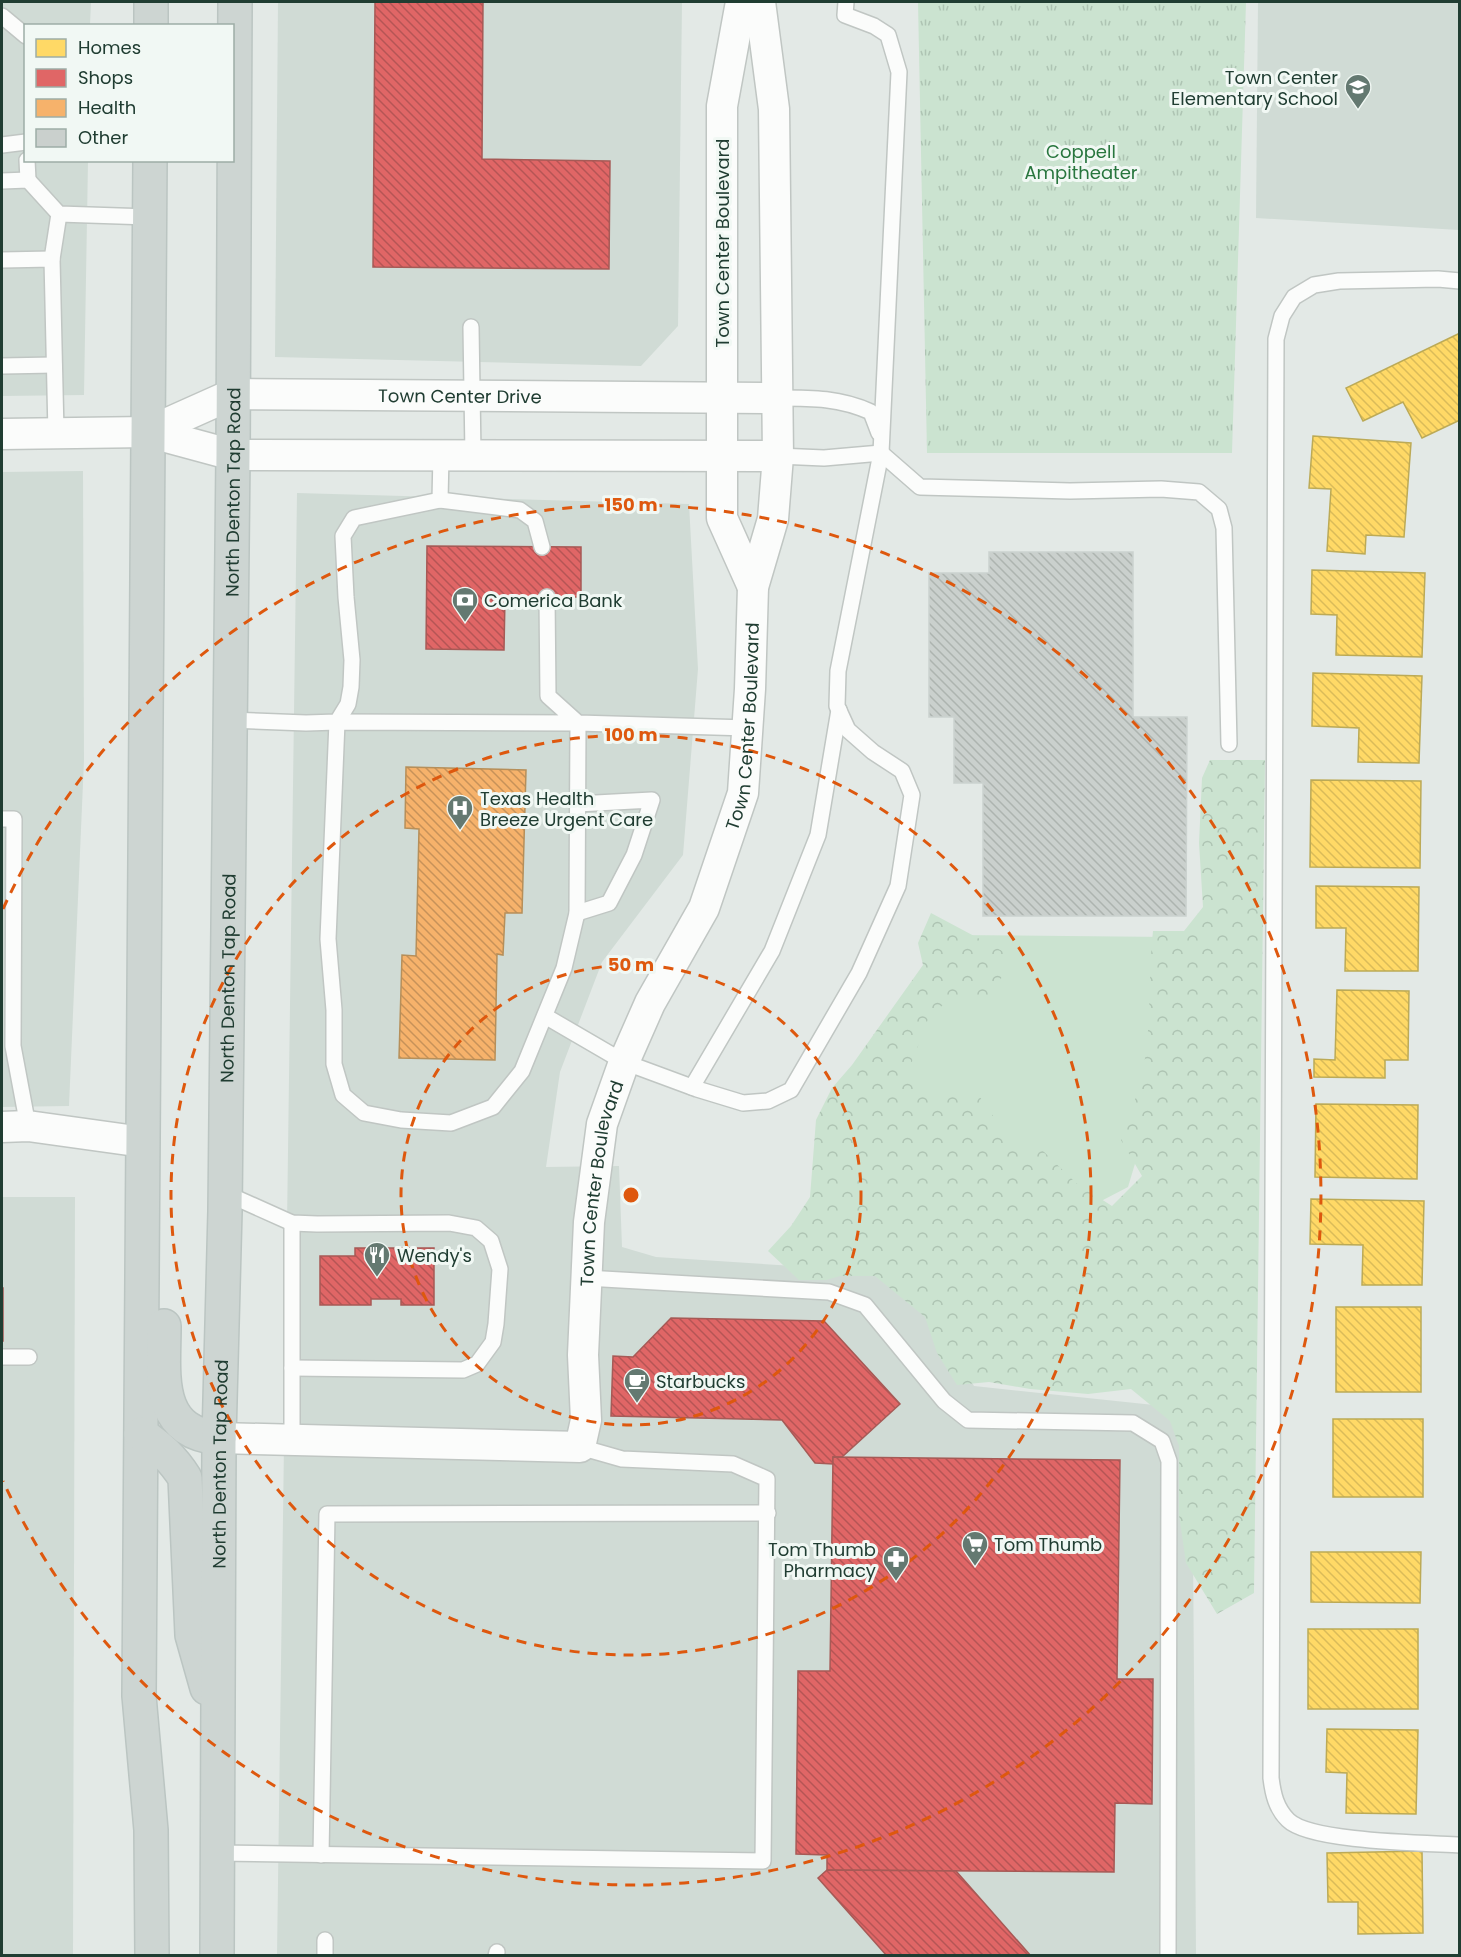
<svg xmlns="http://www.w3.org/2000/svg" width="1461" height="1957" viewBox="0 0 1461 1957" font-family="Poppins,sans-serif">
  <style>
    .built { fill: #d0dbd5 }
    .green { fill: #cbe3d0 }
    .forest { fill: url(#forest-crowns) }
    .park { fill: url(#park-tufts) }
    .homes { fill: url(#homes-back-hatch); stroke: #bcaa56; stroke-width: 1.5 }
    .shops { fill: url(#shops-back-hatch); stroke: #a65a56; stroke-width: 1.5 }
    .health { fill: url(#health-back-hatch); stroke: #b68f5a; stroke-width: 1.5 }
    .building { fill: url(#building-back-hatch); stroke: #cbd2cf; stroke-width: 1.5 }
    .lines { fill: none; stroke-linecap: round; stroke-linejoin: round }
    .service-casing { stroke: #c0c6c3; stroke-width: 18 }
    .minor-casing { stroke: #c0c6c3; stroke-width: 33 }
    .primary-casing { stroke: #bbc5c2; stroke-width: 36 }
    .service { stroke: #fbfcfb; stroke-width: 15 }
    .minor { stroke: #fbfcfb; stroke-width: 30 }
    .primary { stroke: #cdd5d2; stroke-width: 33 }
    .ring { fill: none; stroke: #de580e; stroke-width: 3; stroke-dasharray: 10 8 }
    .labels { text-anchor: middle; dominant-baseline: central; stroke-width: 6; stroke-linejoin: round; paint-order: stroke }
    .poi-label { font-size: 18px; fill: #203d32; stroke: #f1f8f4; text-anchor: start }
    .park-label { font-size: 18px; fill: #28763e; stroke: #f1f8f4 }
    .street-label { font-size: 18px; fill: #203d32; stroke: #f1f8f4 }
    .centre { fill: #de580e; stroke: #f1f8f4; stroke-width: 3 }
    .ring-label { font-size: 18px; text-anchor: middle; font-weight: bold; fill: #de580e; stroke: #f1f8f4; stroke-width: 6; stroke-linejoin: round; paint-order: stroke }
  </style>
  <defs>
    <pattern id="forest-crowns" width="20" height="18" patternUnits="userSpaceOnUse" patternTransform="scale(1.5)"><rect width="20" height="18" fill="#cbe3d0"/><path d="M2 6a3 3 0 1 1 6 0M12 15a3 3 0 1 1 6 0" fill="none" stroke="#aec4b3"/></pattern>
    <pattern id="park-tufts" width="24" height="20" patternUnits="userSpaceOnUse" patternTransform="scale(1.5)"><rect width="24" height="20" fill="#cbe3d0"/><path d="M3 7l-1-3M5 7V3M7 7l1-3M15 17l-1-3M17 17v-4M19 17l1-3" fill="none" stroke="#aec4b3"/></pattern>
    <pattern id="homes-back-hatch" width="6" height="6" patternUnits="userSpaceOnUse" patternTransform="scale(1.5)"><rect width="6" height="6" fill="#ffd966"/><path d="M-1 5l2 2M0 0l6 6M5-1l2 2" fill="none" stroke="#dabb59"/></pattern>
    <pattern id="shops-back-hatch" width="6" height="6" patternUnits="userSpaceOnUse" patternTransform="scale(1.5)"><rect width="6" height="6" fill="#e06666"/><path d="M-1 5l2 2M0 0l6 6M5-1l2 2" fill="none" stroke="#b55555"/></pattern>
    <pattern id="health-back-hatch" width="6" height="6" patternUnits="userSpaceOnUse" patternTransform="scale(1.5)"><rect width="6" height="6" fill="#f6b26b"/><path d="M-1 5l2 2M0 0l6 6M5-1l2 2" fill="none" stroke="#c79259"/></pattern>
    <pattern id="building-back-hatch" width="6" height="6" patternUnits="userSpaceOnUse" patternTransform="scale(1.5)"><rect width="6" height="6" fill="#cad0cd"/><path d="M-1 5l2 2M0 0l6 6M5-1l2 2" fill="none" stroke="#adb4b0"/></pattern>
  </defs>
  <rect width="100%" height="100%" fill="#e3e9e6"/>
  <!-- built -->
  <g class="built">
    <path d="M2,2H91L90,25L26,26V160L88,161L84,395L2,396Z"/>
    <path d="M278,2H682L678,326L641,366L275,357Z"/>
    <path d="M1258,2H1459V230L1256,218Z"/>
    <path d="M83,471L84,760L69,1106L2,1107V472Z"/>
    <path d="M297,493L689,504L698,669L683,855L602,962L560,1072L546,1167L619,1166L622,1247L656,1257L810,1267L867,1263L933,1316L974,1386L1192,1409L1196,1955L277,1956Z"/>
    <path d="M2,1197H75L73,1955L2,1956Z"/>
  </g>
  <!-- green -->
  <path class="green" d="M952,935L1170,937V1047L1128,1187L1080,1212L860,1086Z"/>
  <!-- forest -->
  <path class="forest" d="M1210,760H1265L1254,1593L1217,1614L1186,1563L1179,1515V1446L1170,1421L1131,1389L1088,1394L1030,1389L989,1382L957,1385L937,1353L925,1317L875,1276H840L826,1280H799L768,1251L791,1226L810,1197L816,1120L832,1088L852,1065L923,965L918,943L931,913L1006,953L997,1000H963L932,1009L908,1072L933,1092L977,1093L1010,1140L1041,1149L1076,1183L1112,1206L1142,1176L1121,1140C1128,1117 1139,1093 1143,1070C1152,1024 1148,977 1153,931H1184L1203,907L1199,843L1202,778Z"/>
  <!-- park -->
  <path class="park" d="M918,2H1246L1232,453H927Z"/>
  <!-- homes -->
  <g class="homes">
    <path d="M1460,333V420L1422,438L1403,402L1363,421L1346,388Z"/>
    <path d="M1313,436L1411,443L1404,537L1366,535L1365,554L1327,551L1331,489L1309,488Z"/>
    <path d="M1312,570L1425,573L1422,657L1336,655L1337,615L1311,614Z"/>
    <path d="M1313,673L1422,676L1419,763L1358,762L1359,728L1312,726Z"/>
    <path d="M1311,780L1421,781L1420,868L1310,867Z"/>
    <path d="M1316,886L1419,887L1418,971H1345L1346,928H1316Z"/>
    <path d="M1337,990L1409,991L1408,1060H1385V1078L1314,1077V1059L1335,1060Z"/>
    <path d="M1316,1104L1418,1105L1417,1179L1315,1177Z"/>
    <path d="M1311,1199L1424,1201L1422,1285H1362L1363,1245L1310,1244Z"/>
    <rect x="1336" y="1307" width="85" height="85"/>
    <rect x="1333" y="1419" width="90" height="78"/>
    <path d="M1311,1552H1421L1420,1603L1311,1602Z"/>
    <rect x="1308" y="1629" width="110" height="80"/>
    <path d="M1327,1729L1418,1730L1416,1814L1346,1813L1347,1773L1326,1772Z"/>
    <path d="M1422,1851L1423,1933L1358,1934V1902H1328L1327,1853Z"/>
  </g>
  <!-- shops -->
  <g class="shops">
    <path d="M375,2H483L482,159L610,161L609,269L373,267Z"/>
    <path d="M427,546L581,547V597H505L504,650L426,649Z"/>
    <path d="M355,1248H434V1305H401V1299H371V1305H320V1256H355Z"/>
    <rect x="2" y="1288" width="1" height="53"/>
    <path d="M671,1318L824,1321L900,1404L842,1457H833V1464L815,1463L782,1420L611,1416L613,1356L633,1357Z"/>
    <path d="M833,1457L1120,1460L1117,1679H1153L1152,1804L1115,1803L1114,1872L827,1870V1855L796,1854L798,1671H830Z"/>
    <path d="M827,1870L956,1871L1031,1956H887L818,1878Z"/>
  </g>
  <!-- health -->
  <path class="health" d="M406,767L526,770L522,913H505L503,955L497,954L495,1060L399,1058L402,955L416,956L419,829L405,828Z"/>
  <!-- building -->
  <path class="building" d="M989,552H1133V717H1187L1186,916H983V783H954V717H929V573H989Z"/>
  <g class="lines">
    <!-- service casing -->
    <g class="service-casing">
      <g id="service">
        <path d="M2,16L26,36"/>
        <path d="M2,145L26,142"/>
        <path d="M27,160L28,180"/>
        <path d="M2,181L28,180L59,214L149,217"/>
        <path d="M52,259L59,214"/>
        <path d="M2,260L52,259L56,433"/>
        <path d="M1460,281L1438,279L1339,281L1314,285L1294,297L1282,316L1276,339L1271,1778C1273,1794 1276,1808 1288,1820C1310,1842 1425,1843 1460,1845"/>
        <path d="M471,327L473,455"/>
        <path d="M2,366L54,365"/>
        <path d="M779,398C813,398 840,398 871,412L879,433"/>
        <path d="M778,456L824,458L881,453L920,487L1070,491L1161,489L1199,492L1219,509L1224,528L1229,744"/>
        <path d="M440,500L520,510L535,521L542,547"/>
        <path d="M547,597L548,696L578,723L577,913L564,968L522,1071L493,1107L451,1123L401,1120L364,1113L343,1095L334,1064V1010L328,939L337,722L578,723L748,728"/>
        <path d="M229,720L306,723L337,722L348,704L351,687L352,660L346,597L343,536L354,518L440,500L441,455"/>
        <path d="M577,804L652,800L634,855L609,903L577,913"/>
        <path d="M2,819H14L13,1046L28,1126"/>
        <path d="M545,1016L624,1062L697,1089L743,1103L768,1101L791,1090L859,973L898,886L912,795L902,771L873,752L848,730L837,706L838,671L881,453L899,72L888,35L874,26L845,15L846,2"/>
        <path d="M692,1087L772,951L818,835L839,710"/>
        <path d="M225,1193L292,1223L317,1224L449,1223L476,1228L491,1241L500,1269L496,1324L493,1342L477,1364L463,1370L292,1368"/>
        <path d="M586,1278L829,1292L865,1305L944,1401L968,1420L1133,1423L1162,1441L1169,1461L1168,1956"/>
        <path d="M2,1357H29"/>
        <path d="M292,1440V1223"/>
        <path d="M216,1853L763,1861L767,1479L733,1464L622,1459L580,1447"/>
        <path d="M321,1855L327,1514L768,1513"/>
        <path d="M325,1940V1956"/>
        <path d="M496,1956L497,1952"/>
      </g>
    </g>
    <!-- minor casing -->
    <g class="minor-casing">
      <g id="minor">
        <path d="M741,2L722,106V518L753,587"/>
        <path id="s1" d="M148,432L233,394L779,398"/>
        <path d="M2,434L148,432L233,455L778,456"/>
        <path d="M2,1127L28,1126L143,1142"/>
        <path id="s2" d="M219,1438L580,1447L586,1420L583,1355L589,1222L602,1124L624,1062L650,1003L704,908L743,793L750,689L753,587L773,519L778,456L774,109L760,2"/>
      </g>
    </g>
    <!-- primary casing -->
    <g class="primary-casing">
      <g id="primary">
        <path d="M151,26V2"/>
        <path d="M150,160L139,1696L151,1830L152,1956"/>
        <path d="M164,1326C164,1374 154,1432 219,1438"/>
        <path d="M141,1434C160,1447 173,1459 185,1478L192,1635L207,1688"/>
        <path id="s3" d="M217,1956L219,1438L225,1211L233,455L235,2"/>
      </g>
    </g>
    <!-- service -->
    <use href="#service" class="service"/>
    <!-- minor -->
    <use href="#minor" class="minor"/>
    <!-- primary -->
    <use href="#primary" class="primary"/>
  </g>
  <!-- distance rings -->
  <g class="ring">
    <circle cx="631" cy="1195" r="230"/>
    <circle cx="631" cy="1195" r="460"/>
    <path d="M3 909A690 690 0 1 1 3 1481"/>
  </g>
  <!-- icons -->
  <defs>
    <g id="school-pin" transform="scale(1.35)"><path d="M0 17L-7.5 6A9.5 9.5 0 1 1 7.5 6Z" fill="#647971" stroke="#f1f8f4"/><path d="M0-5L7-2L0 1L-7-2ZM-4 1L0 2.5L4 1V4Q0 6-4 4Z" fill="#fff"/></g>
    <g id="bank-pin" transform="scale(1.35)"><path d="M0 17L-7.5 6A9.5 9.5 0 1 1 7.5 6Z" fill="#647971" stroke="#f1f8f4"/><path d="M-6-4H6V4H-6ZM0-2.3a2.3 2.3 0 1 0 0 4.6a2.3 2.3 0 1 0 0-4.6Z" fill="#fff"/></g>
    <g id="hospital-pin" transform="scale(1.35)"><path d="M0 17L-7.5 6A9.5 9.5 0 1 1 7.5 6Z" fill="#647971" stroke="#f1f8f4"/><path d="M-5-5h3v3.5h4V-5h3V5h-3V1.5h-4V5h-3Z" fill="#fff"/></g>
    <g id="restaurant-pin" transform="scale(1.35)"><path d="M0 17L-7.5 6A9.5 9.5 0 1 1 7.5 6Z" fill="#647971" stroke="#f1f8f4"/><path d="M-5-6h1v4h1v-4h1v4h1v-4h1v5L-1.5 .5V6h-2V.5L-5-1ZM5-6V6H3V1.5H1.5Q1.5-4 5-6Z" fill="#fff"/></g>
    <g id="cafe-pin" transform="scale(1.35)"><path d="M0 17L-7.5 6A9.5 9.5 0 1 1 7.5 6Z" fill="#647971" stroke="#f1f8f4"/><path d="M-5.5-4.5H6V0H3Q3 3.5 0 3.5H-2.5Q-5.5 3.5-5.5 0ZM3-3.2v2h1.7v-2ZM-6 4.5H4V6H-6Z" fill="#fff"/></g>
    <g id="supermarket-pin" transform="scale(1.35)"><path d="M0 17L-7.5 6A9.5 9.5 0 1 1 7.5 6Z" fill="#647971" stroke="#f1f8f4"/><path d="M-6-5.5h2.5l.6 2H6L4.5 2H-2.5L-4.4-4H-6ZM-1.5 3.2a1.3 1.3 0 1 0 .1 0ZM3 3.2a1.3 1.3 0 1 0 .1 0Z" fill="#fff"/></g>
    <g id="pharmacy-pin" transform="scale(1.35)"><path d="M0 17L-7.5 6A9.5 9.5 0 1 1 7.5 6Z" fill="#647971" stroke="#f1f8f4"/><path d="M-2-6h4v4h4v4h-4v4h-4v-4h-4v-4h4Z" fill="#fff"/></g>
  </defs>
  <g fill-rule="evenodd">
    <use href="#school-pin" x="1358" y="87"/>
    <use href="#bank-pin" x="465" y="600"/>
    <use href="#hospital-pin" x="460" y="808"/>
    <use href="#restaurant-pin" x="377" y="1255"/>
    <use href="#cafe-pin" x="637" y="1381"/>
    <use href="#supermarket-pin" x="975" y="1544"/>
    <use href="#pharmacy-pin" x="896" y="1559"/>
  </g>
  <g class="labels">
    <!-- poi labels -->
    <g class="poi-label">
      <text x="1338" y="77" text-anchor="end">Town Center<tspan x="1338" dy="21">Elementary School</tspan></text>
      <text x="484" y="600">Comerica Bank</text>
      <text x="480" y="798">Texas Health<tspan x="480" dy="21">Breeze Urgent Care</tspan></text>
      <text x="397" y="1255">Wendy's</text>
      <text x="656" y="1381">Starbucks</text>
      <text x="994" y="1544">Tom Thumb</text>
      <text x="876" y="1549" text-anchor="end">Tom Thumb<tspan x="876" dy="21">Pharmacy</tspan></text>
    </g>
    <!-- park labels -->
    <g class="park-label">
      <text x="1081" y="151">Coppell<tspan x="1081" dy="21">Ampitheater</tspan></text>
    </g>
    <!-- street labels -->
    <g class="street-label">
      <text transform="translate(722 243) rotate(-90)">Town Center Boulevard</text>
      <text stroke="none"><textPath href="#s1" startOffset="320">Town Center Drive</textPath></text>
      <text stroke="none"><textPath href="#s3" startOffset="1464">North Denton Tap Road</textPath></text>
      <text stroke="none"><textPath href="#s2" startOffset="1113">Town Center Boulevard</textPath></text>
      <text stroke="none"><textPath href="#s3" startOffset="978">North Denton Tap Road</textPath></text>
      <text stroke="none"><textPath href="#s2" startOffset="627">Town Center Boulevard</textPath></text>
      <text stroke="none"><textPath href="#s3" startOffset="492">North Denton Tap Road</textPath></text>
    </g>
  </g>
  <circle cx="631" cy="1195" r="9" class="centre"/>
  <g class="ring-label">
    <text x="631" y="511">150 m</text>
    <text x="631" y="741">100 m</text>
    <text x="631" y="971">50 m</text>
  </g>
  <!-- border -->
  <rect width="1461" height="1957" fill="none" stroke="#203d32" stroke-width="6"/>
  <!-- legend -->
  <rect x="24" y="24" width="210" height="138" fill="#f1f8f4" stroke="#9dada6" stroke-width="1.5"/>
  <rect x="36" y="39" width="30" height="18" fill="#ffd966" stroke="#9dada6" stroke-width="1.5"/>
  <text x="78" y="54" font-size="18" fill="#203d32">Homes</text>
  <rect x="36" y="69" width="30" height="18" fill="#e06666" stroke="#9dada6" stroke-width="1.5"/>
  <text x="78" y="84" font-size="18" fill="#203d32">Shops</text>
  <rect x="36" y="99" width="30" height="18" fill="#f6b26b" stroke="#9dada6" stroke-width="1.5"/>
  <text x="78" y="114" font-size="18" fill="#203d32">Health</text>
  <rect x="36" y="129" width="30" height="18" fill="#cad0cd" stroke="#9dada6" stroke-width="1.5"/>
  <text x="78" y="144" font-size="18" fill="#203d32">Other</text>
</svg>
